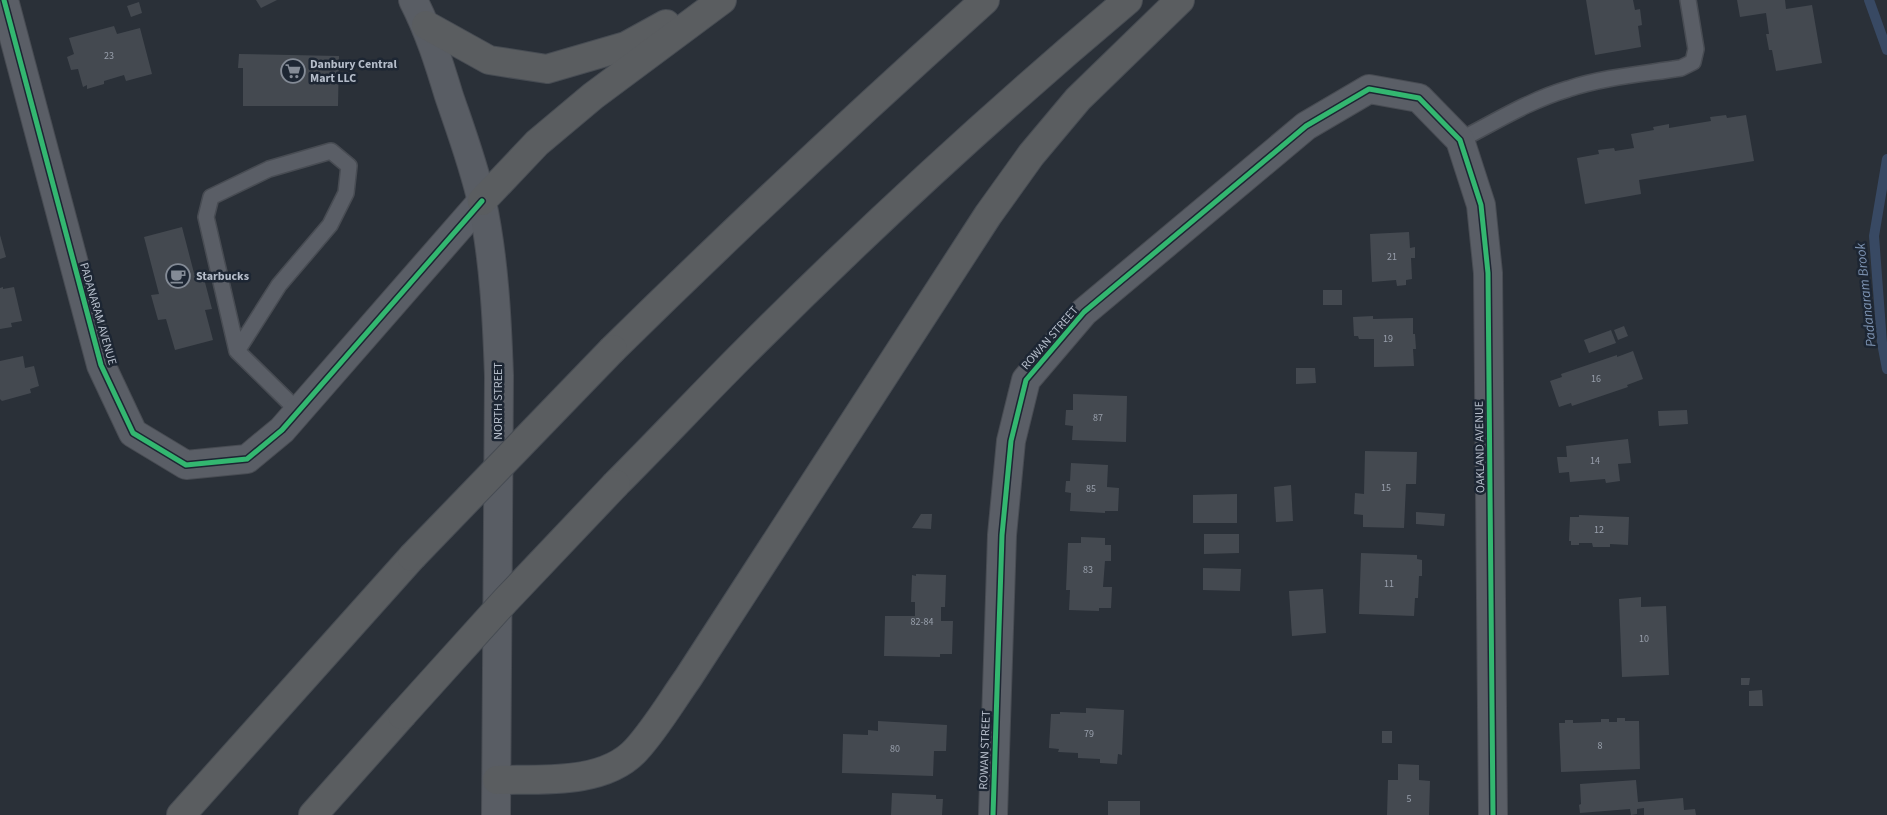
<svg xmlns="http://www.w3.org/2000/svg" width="1887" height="815" viewBox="0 0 1887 815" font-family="'Source Sans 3',sans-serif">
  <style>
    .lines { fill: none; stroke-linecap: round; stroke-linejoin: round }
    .stream { stroke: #384963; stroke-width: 10 }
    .building { fill: #444950 }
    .service-casing { stroke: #484c53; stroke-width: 18 }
    .minor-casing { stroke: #484c53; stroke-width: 30 }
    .secondary-casing { stroke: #484c53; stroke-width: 30 }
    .motorway-casing { stroke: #474c53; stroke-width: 30 }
    .service { stroke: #5a5e66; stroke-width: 15 }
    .minor { stroke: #5a5e66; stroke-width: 28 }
    .secondary { stroke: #595d64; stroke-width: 28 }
    .motorway { stroke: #5a5d60; stroke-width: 28 }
    .motorway-bridge-casing { stroke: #474c53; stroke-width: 30; stroke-linecap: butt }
    .motorway-bridge { stroke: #5a5d60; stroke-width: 28 }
    .cycleway-casing { stroke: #1d2633; stroke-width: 8 }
    .cycleway { stroke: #33b770; stroke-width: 5 }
    .labels { text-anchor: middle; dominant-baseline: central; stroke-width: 5; stroke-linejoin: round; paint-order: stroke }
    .number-label { font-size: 10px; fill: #989fab }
    .poi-label { font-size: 12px; font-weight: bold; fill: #b4bcc9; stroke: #1d2633; text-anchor: start }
    .street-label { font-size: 12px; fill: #b4bcc9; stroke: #1d2633 }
    .water-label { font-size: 14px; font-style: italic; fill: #7c92b1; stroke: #1d2633 }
  </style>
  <rect width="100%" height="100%" fill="#2a3038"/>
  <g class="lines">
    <!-- stream -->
    <g class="stream">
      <path d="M1869,0L1887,50"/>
      <path d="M1887,159L1874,236L1882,343L1887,369"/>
    </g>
  </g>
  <!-- building -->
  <g class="building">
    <path d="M256,0H277L261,8Z"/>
    <path d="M1586,0H1633L1635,10L1640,9L1642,25L1638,26L1641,47L1595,55Z"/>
    <path d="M1737,0H1785L1786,9L1812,5L1822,63L1776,71L1772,50H1769L1766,34H1769L1766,13L1740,17Z"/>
    <path d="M139,2L142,13L131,17L127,6Z"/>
    <path d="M114,26L117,34L140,28L152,74L126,81L124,75L104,81V84L87,89V85L83,87L78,69L71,70L67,57L74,54L69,38Z"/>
    <path d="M239,54L339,56L338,106H243V68H238Z"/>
    <path d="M1726,115L1727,118L1746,115L1754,161L1639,180L1641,194L1585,204L1577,158L1599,154L1598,150L1614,148L1615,151L1634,148L1631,134L1654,130L1653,127L1669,124V128L1711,121L1710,117Z"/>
    <path d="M182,227L194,273L202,271L212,309L205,310L213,340L175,350L166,319L158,320L151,295L159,294L144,237Z"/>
    <path d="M1409,232L1410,248L1415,247V258H1411L1412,279L1406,280V285L1397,286L1396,280L1372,282L1370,234Z"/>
    <path d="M0,235L6,257L0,259Z"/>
    <path d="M3,287V289L14,287L22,321L11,323L12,327L0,329V288Z"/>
    <rect x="1323" y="290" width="19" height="15"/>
    <path d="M1373,316V319L1413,318V334H1415L1416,349H1413L1414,366L1374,367V339H1359L1358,336H1354L1353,317Z"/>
    <path d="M1624,326L1628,336L1618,340L1614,330Z"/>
    <path d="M1611,330L1616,343L1589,353L1584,340Z"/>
    <path d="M1633,351L1643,379L1627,385L1628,387L1572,406L1571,403L1559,407L1550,381L1562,377L1561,374L1617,355V357Z"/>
    <path d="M23,356L25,368L34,366L39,386L30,389L31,393L2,401L0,399V361Z"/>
    <path d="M1296,368H1315L1316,383L1296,384Z"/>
    <path d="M1073,394L1127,396L1126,442L1072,440L1073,426L1065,425L1066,410H1073Z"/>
    <path d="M1687,410L1688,424L1659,426L1658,411Z"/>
    <path d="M1628,439L1631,463L1618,464L1620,481L1606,483L1605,479L1570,482L1569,472L1559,473L1557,457H1567L1566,446Z"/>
    <path d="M1365,451L1417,452L1416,484H1406L1404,528L1363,527V515L1354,514L1355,493L1364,494Z"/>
    <path d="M1071,463L1108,465L1107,487L1119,488L1118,511H1105V513L1070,511L1071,493L1065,492L1066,481H1070Z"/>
    <path d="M1291,485L1293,521L1276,522L1274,487Z"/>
    <path d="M1237,494V523H1193V495Z"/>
    <path d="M1416,512L1445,514L1444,526L1416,524Z"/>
    <path d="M921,514H932L931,529L912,528Z"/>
    <path d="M1579,515L1629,517L1628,545L1610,544V547H1593L1592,543H1579V545H1571V541H1569L1570,517H1579Z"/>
    <path d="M1204,534H1239V553L1204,554Z"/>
    <path d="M1081,537L1105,538V545H1111V561H1105L1103,587H1112L1111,608H1099V611L1069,610L1070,590H1066L1068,543H1081Z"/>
    <path d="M1361,553L1417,555V559L1422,560V576H1419L1418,598H1415L1414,616L1359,614Z"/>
    <path d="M1203,568L1241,569L1240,591L1203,590Z"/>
    <path d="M916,574L946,575L945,607H941V621H953L952,654H940V657L884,656L885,616H915V602H911L912,575L916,576Z"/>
    <path d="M1323,589L1326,633L1292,636L1289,591Z"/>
    <path d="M1641,597V607L1666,606L1669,675L1622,677L1619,599Z"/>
    <path d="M1741,678H1750L1749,685H1741Z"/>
    <path d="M1762,690L1763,706H1749V691Z"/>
    <path d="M1086,708L1124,710L1122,755L1118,754L1117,764L1100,763V759L1078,758V753L1058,752L1059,749L1049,748L1051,714H1060V712L1086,713Z"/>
    <path d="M1617,718H1625V721H1639L1640,769L1561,772L1559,723H1565V720H1573V723L1601,722V719H1609V722H1617Z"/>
    <path d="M878,721L947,725L946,751H934L933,776L842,773L843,734L868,735V730L878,731Z"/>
    <rect x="1382" y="731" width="10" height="12"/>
    <path d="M1398,764L1419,765V780L1430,781L1429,815H1387L1388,780H1398Z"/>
    <path d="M1636,780L1638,802L1683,798L1684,810L1695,809L1696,815H1644V808L1637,809V814L1631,815L1630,809L1580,813L1579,805L1581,804L1580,784Z"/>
    <path d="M892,793L936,795V799H943L942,815H891Z"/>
    <rect x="1108" y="801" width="32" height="14"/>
  </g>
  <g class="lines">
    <!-- service casing -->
    <g class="service-casing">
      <g id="service">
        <path d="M1460,140C1495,122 1530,100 1568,89C1604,77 1643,74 1681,68L1693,62L1696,49L1688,0"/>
        <path d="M237,351L206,217L211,197L269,169L331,151L349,166L346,193L330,225L279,285L237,351L298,411"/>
      </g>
    </g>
    <!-- minor casing -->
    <g class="minor-casing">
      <g id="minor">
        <path d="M4,0L101,365L133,433L186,465L247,459L282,430L482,201"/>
        <path d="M993,815L1002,535L1011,441L1026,380L1084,312L1306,126L1369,89L1419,98L1460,140L1481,205L1488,273L1493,815"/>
      </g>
    </g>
    <!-- secondary casing -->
    <g class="secondary-casing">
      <path id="secondary" d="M413,0C429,31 439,63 449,96C461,131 474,166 482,202C494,259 497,318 499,376L496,815"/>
    </g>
    <!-- motorway casing -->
    <g class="motorway-casing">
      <g id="motorway">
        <path d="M426,25L489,60L547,69L626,46L666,24"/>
        <path d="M482,201L537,143L593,96L722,0"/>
        <path d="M613,349C734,230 858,114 985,0"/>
        <path d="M616,484C660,440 702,395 746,351C868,229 996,111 1128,0"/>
        <path d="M497,780C541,779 604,785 636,750C656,728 671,702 688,678L988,215L1031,155L1078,99L1180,0"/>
        <path d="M181,815L412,557"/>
        <path d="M313,815L402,715"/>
      </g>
    </g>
    <!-- service -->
    <use href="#service" class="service"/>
    <!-- minor -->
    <use href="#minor" class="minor"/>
    <!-- secondary -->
    <use href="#secondary" class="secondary"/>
    <!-- motorway -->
    <use href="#motorway" class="motorway"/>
    <!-- motorway-bridge casing -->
    <g class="motorway-bridge-casing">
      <g id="motorway-bridge">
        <path d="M412,557L613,349"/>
        <path d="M402,715L505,601L616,484"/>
      </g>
    </g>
    <!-- motorway-bridge -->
    <use href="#motorway-bridge" class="motorway-bridge"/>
    <!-- cycleway casing -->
    <g class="cycleway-casing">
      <g id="cycleway">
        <path d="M4,0L101,365L133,433L186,465L247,459L282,430L482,201"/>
        <path d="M993,815L1002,535L1011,441L1026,380L1084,312L1306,126L1369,89L1419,98L1460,140L1481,205L1488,273L1493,815"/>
      </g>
    </g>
    <!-- cycleway -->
    <use href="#cycleway" class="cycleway"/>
  </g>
  <!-- icons -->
  <defs>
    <g id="supermarket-ring" transform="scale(1.25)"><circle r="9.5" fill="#1d2633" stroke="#848b96" stroke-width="1.5"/><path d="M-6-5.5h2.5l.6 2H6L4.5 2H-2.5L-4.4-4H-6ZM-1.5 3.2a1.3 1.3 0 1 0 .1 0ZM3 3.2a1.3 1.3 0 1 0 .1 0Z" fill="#848b96"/></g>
    <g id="cafe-ring" transform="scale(1.25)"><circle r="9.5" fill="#1d2633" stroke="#848b96" stroke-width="1.5"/><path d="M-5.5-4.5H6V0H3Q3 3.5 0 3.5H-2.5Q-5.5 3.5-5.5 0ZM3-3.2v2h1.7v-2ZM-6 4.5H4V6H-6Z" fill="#848b96"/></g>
  </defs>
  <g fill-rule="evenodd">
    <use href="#supermarket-ring" x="293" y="71"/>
    <use href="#cafe-ring" x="178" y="276"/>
  </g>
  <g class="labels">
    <!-- number labels -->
    <g class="number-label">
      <text x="109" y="56">23</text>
      <text x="1392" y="257">21</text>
      <text x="1388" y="339">19</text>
      <text x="1596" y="379">16</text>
      <text x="1098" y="418">87</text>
      <text x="1595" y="461">14</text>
      <text x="1386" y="488">15</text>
      <text x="1091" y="489">85</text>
      <text x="1599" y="530">12</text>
      <text x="1088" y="570">83</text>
      <text x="1389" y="584">11</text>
      <text x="922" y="622">82-84</text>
      <text x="1644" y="639">10</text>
      <text x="1089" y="734">79</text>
      <text x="1600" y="746">8</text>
      <text x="895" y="749">80</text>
      <text x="1409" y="799">5</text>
    </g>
    <!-- poi labels -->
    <g class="poi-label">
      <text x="310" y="64">Danbury Central<tspan x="310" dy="14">Mart LLC</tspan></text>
      <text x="196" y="276">Starbucks</text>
    </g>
    <!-- street labels -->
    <g class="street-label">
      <text transform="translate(98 314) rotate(74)">PADANARAM AVENUE</text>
      <text transform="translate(1050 338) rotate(-49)">ROWAN STREET</text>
      <text transform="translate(498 401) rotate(-90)">NORTH STREET</text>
      <text transform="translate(1480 447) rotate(-91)">OAKLAND AVENUE</text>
      <text transform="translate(985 750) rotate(-88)">ROWAN STREET</text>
    </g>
    <!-- water labels -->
    <g class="water-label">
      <text transform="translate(1866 295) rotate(-96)">Padanaram Brook</text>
    </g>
  </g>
</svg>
